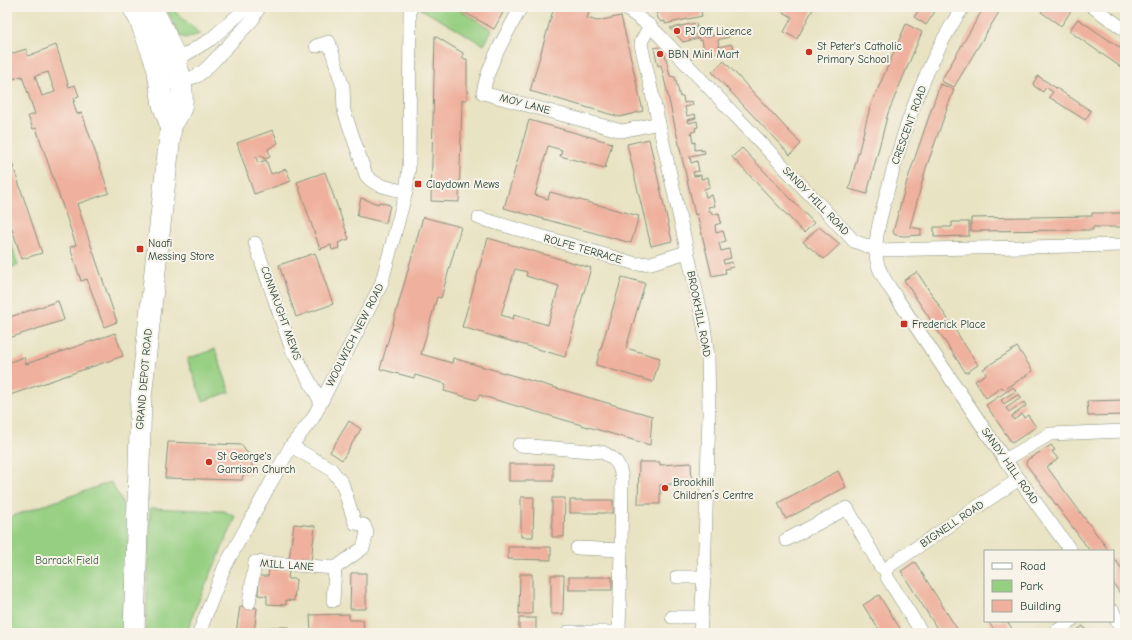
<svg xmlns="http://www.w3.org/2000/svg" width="1132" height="640" viewBox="0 0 1132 640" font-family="'Comic Neue',sans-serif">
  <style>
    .green { fill: #96cf82; stroke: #5a865b }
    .building { fill: #efb09d; fill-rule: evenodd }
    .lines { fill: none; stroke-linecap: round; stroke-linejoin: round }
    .minor-casing { stroke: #84907c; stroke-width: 14 }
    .trunk-casing { stroke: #84907c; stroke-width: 22 }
    .minor { stroke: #fff; stroke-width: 13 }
    .trunk { stroke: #fff; stroke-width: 21 }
    .poi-dot { fill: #c8321e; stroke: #f7f3e8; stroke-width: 1.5 }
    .labels { text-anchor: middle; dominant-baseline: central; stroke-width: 4; stroke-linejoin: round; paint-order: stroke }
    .poi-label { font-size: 11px; fill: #1f3d34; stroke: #f7f3e8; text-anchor: start }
    .street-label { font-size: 11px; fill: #1f3d34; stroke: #f7f3e8 }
    .park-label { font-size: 11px; fill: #375a44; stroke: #f7f3e8 }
  </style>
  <rect width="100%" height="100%" fill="#f7f3e8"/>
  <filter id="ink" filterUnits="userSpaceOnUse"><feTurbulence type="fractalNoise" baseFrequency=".025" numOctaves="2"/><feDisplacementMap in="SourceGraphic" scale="8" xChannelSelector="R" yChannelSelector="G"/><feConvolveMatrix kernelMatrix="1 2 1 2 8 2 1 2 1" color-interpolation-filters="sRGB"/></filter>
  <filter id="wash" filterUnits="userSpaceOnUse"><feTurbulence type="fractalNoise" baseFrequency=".012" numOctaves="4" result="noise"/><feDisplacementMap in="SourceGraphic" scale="16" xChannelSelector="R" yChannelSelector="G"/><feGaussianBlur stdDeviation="0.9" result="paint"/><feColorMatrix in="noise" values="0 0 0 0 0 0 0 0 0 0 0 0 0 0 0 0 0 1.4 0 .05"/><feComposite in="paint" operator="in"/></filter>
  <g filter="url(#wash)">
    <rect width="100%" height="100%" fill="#e8e3c3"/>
    <!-- green -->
    <g class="green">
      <path d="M165,7H170L200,34L186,38L180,36Z"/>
      <path d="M421,7H455L492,30L484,45L421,9Z"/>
      <path d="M7,231L18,265L7,269Z"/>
      <path d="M215,349L230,392L203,401L187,359Z"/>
      <path d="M111,482L129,515L126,633H7V578L10,577L7,567V518Z"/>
      <path d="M150,508L224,511L236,517L195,609L187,633H146Z"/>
    </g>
    <g id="blocks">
      <!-- building -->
      <g class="building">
        <path d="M455,7H506L494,29Z"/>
        <path d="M554,7L590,9L587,18L597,21L621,16L643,111L620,117L530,91Z"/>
        <path d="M657,7H700L702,16L665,24V21L661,22L658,18L656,12Z"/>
        <path d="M784,7H814L797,39L784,32L792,17L781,11Z"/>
        <path d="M921,7H938L926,25L914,17Z"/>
        <path d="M984,7H1002L954,87L941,81Z"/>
        <path d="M1045,7H1065L1071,11L1061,26L1041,12Z"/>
        <path d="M1078,19L1125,51V70L1069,31Z"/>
        <path d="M696,23L697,27L687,29L688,33L693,32L694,35L704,33L705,37L731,32L729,37L718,40L719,47L731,44L734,49L705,55L702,40L700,41L699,38L683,42L670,28Z"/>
        <path d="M906,24L922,32L888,113L867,194L849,189L870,107Z"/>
        <path d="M435,36L463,53V59H467V100H462L459,202L431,201Z"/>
        <path d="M56,45L69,87L75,85L79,96L74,98L75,101H73L77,114L82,113L109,193L77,204L117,322L104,327L87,279L81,281L70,247L76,245L36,128L33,129L28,116L35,114L22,76L10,80L7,71V55L26,49L28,56ZM48,72L55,92L42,96L35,76Z"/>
        <path d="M658,47L665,54L670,76L675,77L680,97L683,96L684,103L692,101L693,105L685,107L687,116L695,114L696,118L688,120L689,123L697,121L698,127L695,128L696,131L691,132L693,143L695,142V150L701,149V151L704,150L705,153L690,156L691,163L697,161L699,171L693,172L694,176L701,175V179L708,177L710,187L704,189L706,197L712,195L715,206L708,207L709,211H711L712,215L719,213L721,223L715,225L716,233L723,231L726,241L719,243L721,251L729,249L731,258L723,260L724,264L732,262L733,267L725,269L726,273L712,276L697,214L695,215L661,65L658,66L654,48Z"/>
        <path d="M724,61L801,144L790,155L712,72Z"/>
        <path d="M1038,76L1091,111L1085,120L1049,97L1053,92L1050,90L1046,87L1043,92L1034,86L1033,83Z"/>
        <path d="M940,84L954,89L926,168L910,227L921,229V235L904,236L895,235L893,232L907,181Z"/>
        <path d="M529,120L612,143L605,168L560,156L562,150L548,146L535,195L548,199L550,192L639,216L631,243L504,208Z"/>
        <path d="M273,130L278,143L268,149L270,157L264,159L262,155L256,157L258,163L266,160L271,174L286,169L291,181L254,194L237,143Z"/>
        <path d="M649,139L672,241L651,246L627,144Z"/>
        <path d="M742,148L814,223L804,233L732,157Z"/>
        <path d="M9,154L42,253L22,259L9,220L7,221V155Z"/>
        <path d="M325,172L349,239L338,243L339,248L332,250L331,245L320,249L297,182Z"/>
        <path d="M361,198L378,204L379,202L390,205L386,223L357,216Z"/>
        <path d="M1092,213H1125V227H1093V230H1083L971,231V218L1092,216Z"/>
        <path d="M423,217L461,227L441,298L437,297L421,354L452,363L453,358L652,416L650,445L479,395L477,400L444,391L446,384L415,375L414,378L380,369Z"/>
        <path d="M952,222H969V236L934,237V227H952Z"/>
        <path d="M819,227L840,244L824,259L803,242Z"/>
        <path d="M488,238L591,268L565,357L462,327ZM515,269L527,272L526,276L559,286L548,325L514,315L513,319L501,315Z"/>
        <path d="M315,253L333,304L296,317L279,265Z"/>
        <path d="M917,272L978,365L966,373L904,280Z"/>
        <path d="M622,277L645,283L626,348L660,358L653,382L596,365Z"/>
        <path d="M58,301L64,320L9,338L7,318Z"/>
        <path d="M115,333L123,356L7,396V363L24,357L26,364Z"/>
        <path d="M1017,347L1033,371L1004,390L1002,387L986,398L975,381L986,374L983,369Z"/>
        <path d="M1013,387L1016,391L1001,400L1004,404L1019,394L1021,398L1006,408L1009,412L1024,402L1026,406L1012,416L1014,420L1022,414L1024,418L1028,415L1036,427L1012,443L986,405Z"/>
        <path d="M1125,400V415L1088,416L1087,401Z"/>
        <path d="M349,421L361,429L342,460L330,452Z"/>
        <path d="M168,442L242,445L246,452L252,455V469L249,474L243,475L242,480H237L165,478Z"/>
        <path d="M1051,445L1055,450L1052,451L1058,459L1047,467L1109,551H1090L1026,464L1027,460Z"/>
        <path d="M639,462H660V465L691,463L692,482L660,485V504H638Z"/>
        <rect x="509" y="464" width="44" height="17"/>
        <path d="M838,471L846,487L786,519L778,503Z"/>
        <path d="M521,497H534L533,537H521Z"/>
        <path d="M552,498H565L564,537H552Z"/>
        <rect x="570" y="500" width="43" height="13"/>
        <path d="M294,524L315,526L311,562L289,559Z"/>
        <path d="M508,547H551V560L508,559Z"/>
        <path d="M1113,557L1125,573V594L1122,596L1113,583Z"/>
        <path d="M915,562L954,624L960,633H940L901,571Z"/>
        <path d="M269,569L289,570L288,579H296L294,601L286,600V605L267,604V596L258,595L259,576H268Z"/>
        <path d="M351,573H366V609H350Z"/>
        <path d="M520,574H532V614H519Z"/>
        <path d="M551,575H564L563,614H551Z"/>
        <rect x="569" y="577" width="43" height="13"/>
        <path d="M879,595L885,605L903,633H881L863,605Z"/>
        <path d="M240,606L257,608L254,633H236Z"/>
        <path d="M349,614V620H363L364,633H311L310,615Z"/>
        <rect x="519" y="618" width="17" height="15"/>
        <path d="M988,621H1007L1013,630L1008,633H996Z"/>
        <path d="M1083,626L1088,633H1073Z"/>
        <rect x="271" y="627" width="18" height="6"/>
      </g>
    </g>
  </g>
  <g filter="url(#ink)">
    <use href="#blocks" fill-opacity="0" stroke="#84907c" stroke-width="1"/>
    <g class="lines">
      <!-- minor casing -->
      <g class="minor-casing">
        <g id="minor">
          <path d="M521,7C506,36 489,60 483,93L622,131L659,123"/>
          <path d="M624,7L650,26L662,38L854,241L877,250L1125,245"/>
          <path d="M963,7C925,63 903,131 886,196C881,216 873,240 877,262C880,275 889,286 896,297L1005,460L1071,551"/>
          <path d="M1093,7L1125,30"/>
          <path d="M650,26L642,40L641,44L704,326L708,357L709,414L704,577L700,633"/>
          <path d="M316,46L329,42L343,87L344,111L366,175C375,187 392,188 406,192"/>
          <path d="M169,62L175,61L211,39L243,11L256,10"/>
          <path d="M174,83L197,76L206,69L253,19L259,7"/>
          <path d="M479,218L636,264L651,263L687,252"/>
          <path d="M255,243L292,350L321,402"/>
          <path d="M519,445L602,452C616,459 620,464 622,479L621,550"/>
          <path d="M1005,460L1050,434L1125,431"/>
          <path d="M786,540L847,508L880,566L886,570"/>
          <path d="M577,548L621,550L619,633"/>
          <path d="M886,570L892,564L1019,479"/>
          <path d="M886,570L887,577L922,633"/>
          <path d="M677,577H704"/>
          <path d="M333,601L335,568"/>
          <path d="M249,603L255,562L335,568L363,548L367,533L364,525L355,523L342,483L331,469L291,446"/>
          <path d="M1113,611L1122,633"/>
          <path d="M672,617H701"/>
          <path d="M568,632H619"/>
          <path d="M199,633L224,568L291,446L313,418L381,285L406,192L409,167L410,7"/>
          <path d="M1054,633L1071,621"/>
        </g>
      </g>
      <!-- trunk casing -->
      <g class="trunk-casing">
        <g id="trunk">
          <path d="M133,7L140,20L157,66L163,105L171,126"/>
          <path d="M134,633L141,397L171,126C175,120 181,111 182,104C185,74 165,32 151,7"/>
        </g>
      </g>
      <!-- minor -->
      <use href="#minor" class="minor"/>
      <!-- trunk -->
      <use href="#trunk" class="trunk"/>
    </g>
  </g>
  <!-- markers -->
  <g class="poi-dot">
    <circle cx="677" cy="31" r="4"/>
    <circle cx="809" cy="52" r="4"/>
    <circle cx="660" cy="54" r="4"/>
    <rect x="414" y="180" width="8" height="8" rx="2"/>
    <rect x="136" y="245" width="8" height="8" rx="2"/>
    <rect x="900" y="320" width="8" height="8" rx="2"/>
    <circle cx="209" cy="462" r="4"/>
    <circle cx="665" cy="488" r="4"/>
  </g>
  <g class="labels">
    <!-- poi labels -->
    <g class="poi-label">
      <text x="685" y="31">PJ Off Licence</text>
      <text x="817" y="46">St Peter's Catholic<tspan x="817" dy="13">Primary School</tspan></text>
      <text x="668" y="54">BBN Mini Mart</text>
      <text x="426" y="184">Claydown Mews</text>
      <text x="148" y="243">Naafi<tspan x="148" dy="13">Messing Store</tspan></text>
      <text x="912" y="324">Frederick Place</text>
      <text x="217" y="456">St George's<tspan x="217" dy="13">Garrison Church</tspan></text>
      <text x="673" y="482">Brookhill<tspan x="673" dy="13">Children’s Centre</tspan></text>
    </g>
    <!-- street labels -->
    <g class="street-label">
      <text transform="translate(525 104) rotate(15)">MOY LANE</text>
      <text transform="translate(909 125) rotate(-70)">CRESCENT ROAD</text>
      <text transform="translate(816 201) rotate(46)">SANDY HILL ROAD</text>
      <text transform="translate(583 249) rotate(16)">ROLFE TERRACE</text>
      <text transform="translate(281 313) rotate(70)">CONNAUGHT MEWS</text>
      <text transform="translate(699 314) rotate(79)">BROOKHILL ROAD</text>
      <text transform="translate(355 335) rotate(-63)">WOOLWICH NEW ROAD</text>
      <text transform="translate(144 379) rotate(-85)">GRAND DEPOT ROAD</text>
      <text transform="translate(1010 466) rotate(55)">SANDY HILL ROAD</text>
      <text transform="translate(952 524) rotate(-34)">BIGNELL ROAD</text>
      <text transform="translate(287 565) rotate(4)">MILL LANE</text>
    </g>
    <!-- park labels -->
    <g class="park-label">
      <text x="67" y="560">Barrack Field</text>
    </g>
  </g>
  <!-- margin -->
  <rect width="1132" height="640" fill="none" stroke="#f7f3e8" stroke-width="24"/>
  <!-- legend -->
  <rect x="984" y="550" width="130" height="72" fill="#f7f3e8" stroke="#a1aaa0"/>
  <rect x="992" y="563" width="20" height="6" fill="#ffffff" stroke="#a1aaa0"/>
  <text x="1020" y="570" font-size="12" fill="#1f3d34">Road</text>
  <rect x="992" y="580" width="20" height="12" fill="#96cf82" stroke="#a1aaa0"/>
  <text x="1020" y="590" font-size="12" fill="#1f3d34">Park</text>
  <rect x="992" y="600" width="20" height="12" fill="#efb09d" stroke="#a1aaa0"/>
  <text x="1020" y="610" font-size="12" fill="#1f3d34">Building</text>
</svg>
